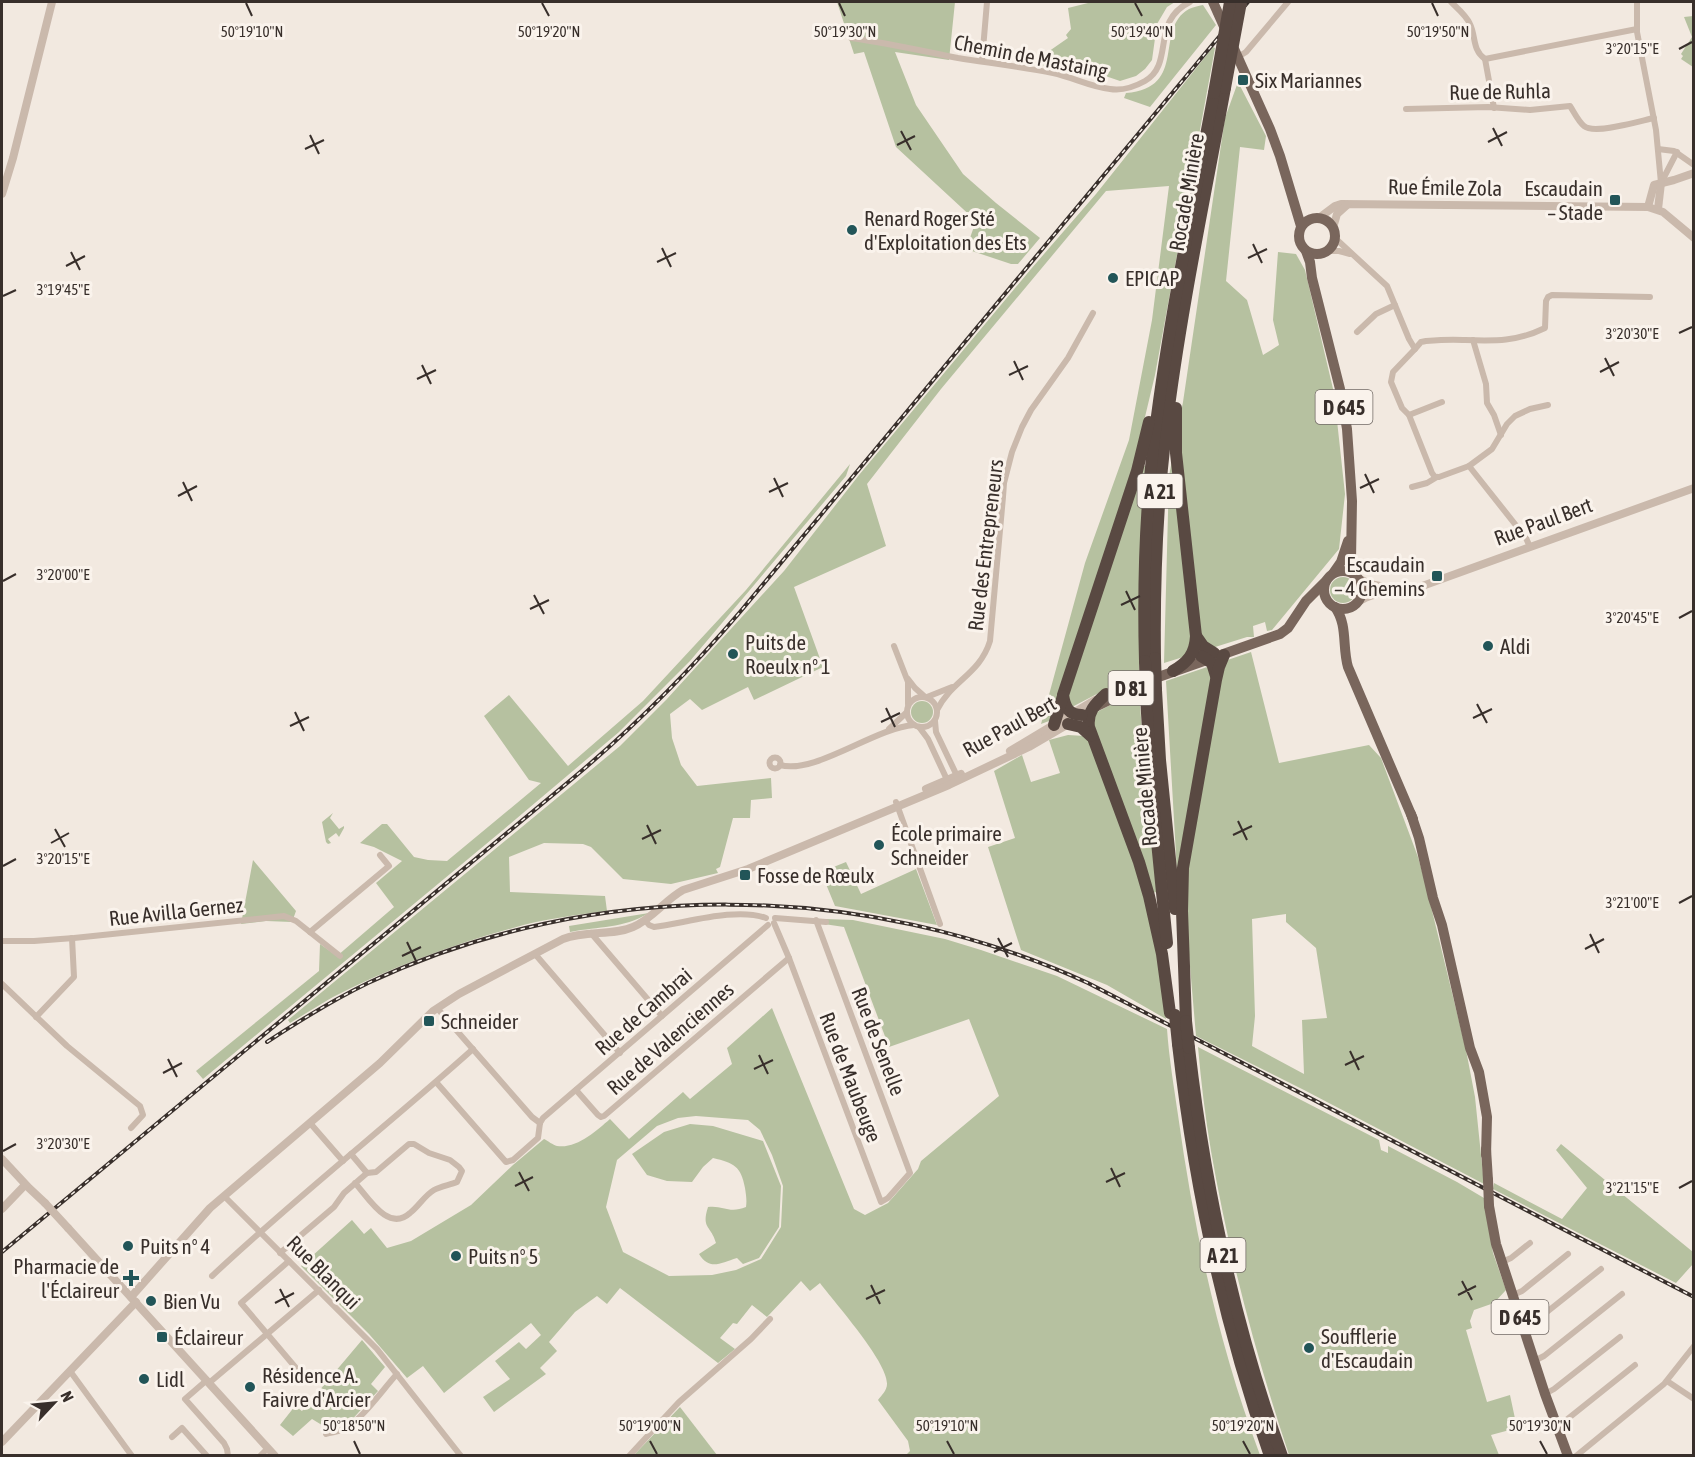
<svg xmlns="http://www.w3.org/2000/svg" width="1695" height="1457" viewBox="0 0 1695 1457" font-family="'Asap Condensed',sans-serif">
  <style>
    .green { fill: #b6c1a0; fill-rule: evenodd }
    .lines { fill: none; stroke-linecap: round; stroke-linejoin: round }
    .minor { stroke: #cab9ac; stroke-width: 6 }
    .tertiary { stroke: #cab9ac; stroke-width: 8 }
    .primary { stroke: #79665c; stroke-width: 10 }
    .motorway { stroke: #594942; stroke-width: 12 }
    .rail-casing { stroke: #382f2b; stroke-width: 4 }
    .rail { stroke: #faf3ec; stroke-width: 1.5; stroke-dasharray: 4.5; stroke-linecap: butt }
    .tertiary-bridge { stroke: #cab9ac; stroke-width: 8 }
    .primary-bridge { stroke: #79665c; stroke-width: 10 }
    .motorway-bridge { stroke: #594942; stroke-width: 12 }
    .ticks { fill: none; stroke: #382f2b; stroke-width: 2 }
    .poi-dot { fill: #225558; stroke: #faf3ec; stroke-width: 2 }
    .labels { text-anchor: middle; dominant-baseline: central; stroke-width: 6; stroke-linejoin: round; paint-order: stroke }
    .shield { fill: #faf3ec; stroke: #726a65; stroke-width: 1.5 }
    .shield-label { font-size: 20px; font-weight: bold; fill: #382f2b }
    .street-label { font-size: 21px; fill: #382f2b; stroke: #faf3ec }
    .poi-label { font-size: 21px; fill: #382f2b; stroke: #faf3ec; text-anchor: start }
    .ticks-label { font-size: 15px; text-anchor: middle; fill: #382f2b; stroke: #faf3ec; stroke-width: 6; stroke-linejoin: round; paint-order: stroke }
  </style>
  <rect width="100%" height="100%" fill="#f2e9e0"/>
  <!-- green -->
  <g class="green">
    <path d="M837,2H955L949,60L895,52L916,105L963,174L996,203L1040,238L1018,264H1011L966,249L976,221L896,147L864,52L854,54Z"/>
    <path d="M1092,2H1175L1167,7L1157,24L1152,60L1145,69L1136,76L1120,81L1085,69L1078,73L1032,63L1068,38L1066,35L1071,29L1068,8Z"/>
    <path d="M1203,5L1216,25L1150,107L1124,98L1126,93C1189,88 1153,29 1189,9C1193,7 1198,6 1203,5Z"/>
    <path d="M1693,16H1694L1693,67L1681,59L1683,56L1681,54L1692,37L1684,17Z"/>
    <path d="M1213,47L1215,48L1155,375L1134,463L1145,466L1139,672L1072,707L1049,721L1041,724L1085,563L1129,440L1152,320L1169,186L1106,191L941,389L867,484L886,546L794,587L823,667L754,700L748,687L702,710L690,699L670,714L672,738L681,765L697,786L771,778L772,798L751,800L750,818H733L720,867L716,869L718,873L671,884L623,879L591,847L583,844L544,843L509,857L510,892L605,896L607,911C576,915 543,919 513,928C451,945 390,968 333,997C319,1005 305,1014 290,1023L288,1020L620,746L666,700L784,571L859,475L1031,269L1096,194Z"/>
    <path d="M1238,82L1266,136L1264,150L1240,147L1226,281L1247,300L1263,355L1279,345L1273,320L1278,252L1296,254L1305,270L1334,393L1345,494L1339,549L1272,630L1267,631L1265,622L1253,626L1254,637H1247L1164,663L1169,476L1183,402L1225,118Z"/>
    <path d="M850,464L846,476L690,661L619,732L503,830L203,1079L196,1071L319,971L320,944L337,956L394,907L376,883L402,861L374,847L360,843L382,824H387L414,857L428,860L447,861L541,783L529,780L484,716L509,695L568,766L643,701L746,590Z"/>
    <circle cx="1343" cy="590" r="13"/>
    <path d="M1251,652L1279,763L1369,745L1381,758L1418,857L1425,882L1466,1050L1475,1097L1484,1184L1304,1090L1196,1036L1188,943L1177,872L1166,681ZM1286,914V922L1316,948L1327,1018L1302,1020L1304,1074L1252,1046L1255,1016L1252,919Z"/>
    <path d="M1139,690L1146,787L1157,892L1145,894L1154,931L1166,1019L1107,985L1021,950L988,847L1015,838L994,771L1022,755L1031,782L1060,773L1049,740L1068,735L1085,736L1097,712Z"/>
    <circle cx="922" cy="712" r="11"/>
    <path d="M333,813L330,818L339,829L344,826V828L339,837L336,833L328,839L331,843L328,844L326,842L322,822Z"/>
    <path d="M253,860L296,911L292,922L266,921L241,924Z"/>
    <path d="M846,862L861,894L916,869L937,925L835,906L821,872Z"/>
    <path d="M649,913C622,929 600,926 570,932L569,926Z"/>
    <path d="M825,919L853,920L945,939L981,950L1057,976L1167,1029C1169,1058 1174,1087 1178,1115C1194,1231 1219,1346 1260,1455H906L910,1451L908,1441L878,1400C882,1395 887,1390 887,1384C888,1362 834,1302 820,1283L810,1291L801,1281L767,1317L752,1305L737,1324L733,1323L720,1338L735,1349L718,1363L620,1288L607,1304L597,1296L575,1312L549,1342L557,1351L540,1368L546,1374L494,1412L483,1397L510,1379L495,1361L519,1342L526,1349L541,1335L531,1323L444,1393L423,1366L407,1378L369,1334L301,1266L352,1220L364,1234L371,1228L387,1248L411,1241L471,1205L513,1165L544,1139C548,1141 553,1145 557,1146C577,1149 596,1131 610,1119L629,1139L683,1092L690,1099L732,1064L727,1048L772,1008L854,1209L865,1215L888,1203L918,1169L921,1161L999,1096L969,1019L889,1047L844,927L824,924ZM696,1116L748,1120L760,1130L772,1155L783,1186L781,1227L761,1259L736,1270L712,1275L669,1276L623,1252L606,1207L617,1160L657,1126L678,1118Z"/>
    <path d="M1198,1047L1379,1140L1381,1150L1388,1153V1146L1457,1182L1484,1198L1493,1253L1506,1290L1494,1303L1474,1310L1470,1321L1472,1328L1466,1330L1487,1402L1510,1395L1517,1428L1491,1435L1499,1455H1289C1256,1356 1229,1255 1211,1151C1205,1116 1201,1081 1198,1047Z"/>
    <path d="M690,1124L713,1126L763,1141L781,1186L779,1227L759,1258L743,1264L737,1258C720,1263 710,1271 699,1254L716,1243C711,1225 701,1229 708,1207C723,1205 729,1214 746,1207C747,1200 746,1195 745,1188C741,1166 734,1163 713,1158L703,1167L692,1182L667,1181L647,1175L632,1154L664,1132Z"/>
    <path d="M1561,1144L1693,1252V1264L1676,1283L1493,1189L1494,1183L1562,1219L1587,1188L1556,1150Z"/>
    <path d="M362,1340L385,1367L371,1384L378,1391L348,1424L339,1419L330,1430L312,1419L293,1436L280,1425L295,1406L302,1411Z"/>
    <path d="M680,1407L717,1455L633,1456Z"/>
  </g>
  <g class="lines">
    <!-- minor -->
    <g class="minor">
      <path d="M1451,2C1457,8 1466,15 1470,24C1476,36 1472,50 1485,59"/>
      <path d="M1637,2V32L1656,130L1661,183"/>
      <path d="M851,38C887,43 923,51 958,58C990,63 1022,67 1053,73C1072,77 1091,87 1110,89C1122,91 1136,86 1145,81C1175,64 1150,21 1190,2"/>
      <path d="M1238,57L1246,52L1288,2"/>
      <path d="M1485,59L1637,29"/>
      <path d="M1485,59L1494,108"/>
      <path d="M982,61L987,2"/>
      <path d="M1406,109L1488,107L1530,110L1570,106C1574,112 1578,121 1584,126C1594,135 1640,121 1654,118"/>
      <path d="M1658,149L1674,151L1694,165"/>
      <path d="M1661,183L1677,152"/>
      <path d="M1335,238L1387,286L1409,339L1415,349L1393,372L1391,382L1402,408L1409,415L1432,473L1435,477H1439L1469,466L1526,538L1530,547"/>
      <path d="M1327,251H1339L1350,254"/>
      <path d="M1357,332L1376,314L1395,305"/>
      <path d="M1473,340L1486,384L1487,403L1494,415L1501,435"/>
      <path d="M1415,349L1421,342L1426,341C1438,340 1451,339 1463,340C1495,341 1516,342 1545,328L1546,301L1548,297L1552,295L1650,297"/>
      <path d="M1409,415L1442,402"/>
      <path d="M1469,466L1492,449L1507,424L1515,416L1530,409L1548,405"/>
      <path d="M1412,487L1427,483L1437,477"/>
      <path d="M894,646L908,682V704"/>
      <path d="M908,679L915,688L924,696"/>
      <circle cx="922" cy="712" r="15"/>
      <path d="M927,697L952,687"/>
      <path d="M937,710C951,681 980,674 990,641L1003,497L1004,483L1012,452L1022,427L1031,410L1068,358L1093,313"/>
      <path d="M935,721L936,732L958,778"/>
      <path d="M919,727L928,739L949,784"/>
      <path d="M889,729L907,712"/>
      <circle cx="775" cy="763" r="5.5"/>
      <path d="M780,765C815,775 874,728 914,725"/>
      <path d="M896,802L940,924"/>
      <path d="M775,918L826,922"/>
      <path d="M645,920L649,925L654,927C686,923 736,907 766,918"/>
      <path d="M774,923L789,958L881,1202L888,1198L910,1173L816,920"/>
      <path d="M310,932L389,866L380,855"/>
      <path d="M591,933L662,1016"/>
      <path d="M2,941H34L74,938L284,916L296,921L340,956"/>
      <path d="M535,954L620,1053"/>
      <path d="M2,984L67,1046L140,1106L143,1115L131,1128"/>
      <path d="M437,1008L532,1117L540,1123"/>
      <path d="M36,1017L74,977L72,938"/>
      <path d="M436,1082L506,1162L513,1160L538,1138L540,1123"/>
      <path d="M576,1090L598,1115L601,1117L604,1116L789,958"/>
      <path d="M310,1123L343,1161"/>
      <path d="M540,1123L543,1118L768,925"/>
      <path d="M351,1154L367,1173"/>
      <path d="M224,1196L377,1349L461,1456"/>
      <path d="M280,1253L334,1207L344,1193L367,1173L376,1172L409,1144H414L429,1153L450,1160L459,1167L462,1171L457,1182C450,1185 441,1186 434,1190C425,1195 419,1206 410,1213C388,1233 368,1197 355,1183"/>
      <path d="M289,1261L241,1303L307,1381"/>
      <path d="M1502,1262L1511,1258L1530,1243"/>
      <path d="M212,1276C296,1197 387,1126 473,1049"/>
      <path d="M1513,1295L1522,1291L1568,1254"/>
      <path d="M1523,1328L1533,1323L1601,1269"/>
      <path d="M1534,1361L1544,1356L1622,1294"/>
      <path d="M70,1371L132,1456"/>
      <path d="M207,1380L185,1399L224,1443L227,1449L228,1456"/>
      <path d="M1667,1381L1694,1399"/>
      <path d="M209,1383L319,1290"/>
      <path d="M1545,1394L1554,1389L1620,1337"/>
      <path d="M1557,1426L1565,1421L1635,1365"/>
      <path d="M326,1434C332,1432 339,1432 344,1429C362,1420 383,1389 397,1374"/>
      <path d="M172,1437L182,1428L207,1456"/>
      <path d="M260,1456L268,1448"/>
      <path d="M629,1456L679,1402L751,1339L770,1319"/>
      <path d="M1576,1456L1664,1384L1694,1346"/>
    </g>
    <!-- tertiary -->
    <g class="tertiary">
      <path d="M2,194L13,158L52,2"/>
      <path d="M1648,207L1654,185L1674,180L1694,173"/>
      <path d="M1658,209L1661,183"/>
      <path d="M1319,218L1335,206L1341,204L1648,207L1663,212L1694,238"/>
      <path d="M1333,228L1337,214L1347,205"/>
      <path d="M1360,579L1370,584L1395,589"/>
      <path d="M1358,602C1375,590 1394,594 1414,589L1694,488"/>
      <path d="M1010,751L1095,700"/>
      <path d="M926,789L961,774"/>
      <path d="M2,1159L29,1188L45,1203"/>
      <path d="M2,1209L25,1185"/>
      <path d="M68,1228L275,1456"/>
      <path d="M131,1297L210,1208L380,1063L433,1011L459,994L563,939C586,930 613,936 633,927C652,919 665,900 683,890L748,869L949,785L1029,747L1070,723"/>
      <path d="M2,1442L136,1302"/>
    </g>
    <!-- primary -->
    <g class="primary">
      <path d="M1213,2L1270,129L1280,156L1301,226"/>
      <circle cx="1317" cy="236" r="18"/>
      <path d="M1306,251L1310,262L1312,278L1340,389L1347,429L1352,501L1351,560L1356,575"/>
      <circle cx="1343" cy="590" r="19"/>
      <path d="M1334,572L1341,562L1348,541"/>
      <path d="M1335,607C1348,625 1342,647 1348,667L1413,819"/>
      <path d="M1097,706L1150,680L1280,634L1288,628L1306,601L1325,582"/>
      <path d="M1411,814L1419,838L1433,898L1442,925L1470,1048L1479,1072L1487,1117L1486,1155"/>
      <path d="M1486,1149L1488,1180"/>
      <path d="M1489,1206L1496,1244L1545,1394L1568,1456"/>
    </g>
    <!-- motorway -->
    <g class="motorway">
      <path d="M1196,636L1203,646L1214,653"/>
      <path d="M1201,656L1212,663L1216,676"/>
      <path d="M1155,658C1154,582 1157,506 1166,430C1180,315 1204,201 1225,88"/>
      <path d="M1145,661C1143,590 1145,518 1153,448C1167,328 1192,211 1214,93"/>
      <path d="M1173,671C1188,662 1195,654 1196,636L1176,453V408"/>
      <path d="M1156,690L1160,760L1175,909"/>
      <path d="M1106,694C1095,704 1087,712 1089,727L1139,862L1149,896L1162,954L1170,1013"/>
      <path d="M1146,696L1151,781L1167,943"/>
      <path d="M1082,715C1069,715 1065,708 1063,695L1137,471L1149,422"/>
      <path d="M1068,724L1081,727L1091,736"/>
      <path d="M1054,725L1063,696"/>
      <path d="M1186,1021L1182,911L1183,868L1216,680L1219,667L1224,655"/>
      <path d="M1178,1044C1194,1184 1223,1322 1270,1456"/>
      <path d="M1189,1048C1205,1187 1234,1324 1282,1456"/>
    </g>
    <!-- rail casing -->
    <g class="rail-casing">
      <g id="rail">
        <path d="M267,1042C299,1021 333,1000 368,983C594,877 863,880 1088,983L1694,1297"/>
        <path d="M2,1252L572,779C633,728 688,673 740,612L1248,2"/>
      </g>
    </g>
    <!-- rail -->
    <use href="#rail" class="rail"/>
    <!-- tertiary-bridge -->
    <path class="tertiary-bridge" d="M45,1203L68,1228"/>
    <!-- primary-bridge -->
    <path class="primary-bridge" d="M1488,1180L1489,1206"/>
    <!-- motorway-bridge -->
    <g class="motorway-bridge">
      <path d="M1225,88L1241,2"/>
      <path d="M1214,93L1230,2"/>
      <path d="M1155,658L1156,690"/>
      <path d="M1145,661L1146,696"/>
      <path d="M1175,1015L1178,1044"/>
      <path d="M1186,1021L1189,1048"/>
    </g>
  </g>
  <!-- ticks -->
  <path class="ticks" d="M246,3L252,16M542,3L549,16M839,3L845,16M1135,3L1142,16M1432,3L1438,16M1679,49L1692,42M1493,128L1502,146M901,131L911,150M310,135L319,154M1488,142L1507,132M897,145L915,136M305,149L324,140M1253,244L1262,263M662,248L671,267M71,252L80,270M1248,258L1267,249M657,262L676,253M66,266L85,256M3,296L16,290M1679,333L1692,327M1605,358L1614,376M1014,361L1023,380M422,365L431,384M1600,372L1619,362M1009,375L1028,366M417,379L436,370M1365,474L1374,493M774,478L783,497M183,482L192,501M1360,488L1379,479M769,492L788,483M178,496L197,486M3,581L16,574M1126,591L1135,610M534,595L544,614M1121,605L1140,596M530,609L549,600M1679,618L1692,611M1477,704L1487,723M886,708L895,727M295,712L304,731M1473,718L1492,709M881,722L900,713M290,726L309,717M1238,821L1247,840M647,825L656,844M55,829L65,847M1233,835L1252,826M642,839L661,830M51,843L69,833M3,866L16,859M1679,903L1692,896M1590,934L1599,953M998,938L1008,957M407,942L416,961M1585,949L1604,939M994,952L1012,943M402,956L421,947M1350,1051L1359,1070M759,1055L768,1074M168,1059L177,1077M1345,1065L1364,1056M754,1069L773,1060M163,1073L182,1063M3,1151L16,1144M1111,1168L1120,1187M519,1172L529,1191M1106,1182L1125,1173M515,1186L533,1177M1679,1188L1692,1181M1462,1281L1472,1300M871,1285L880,1304M280,1289L289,1307M1458,1295L1476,1286M866,1299L885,1290M275,1303L294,1293M354,1441L360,1454M650,1441L657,1454M947,1441L954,1454M1243,1441L1250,1454M1540,1441L1547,1454"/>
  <!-- markers -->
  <g class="poi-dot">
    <rect x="1237" y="74" width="12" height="12" rx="3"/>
    <rect x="1609" y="194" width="12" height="12" rx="3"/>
    <circle cx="852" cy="230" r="6"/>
    <circle cx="1113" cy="278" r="6"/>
    <rect x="1431" y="570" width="12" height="12" rx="3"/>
    <circle cx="1488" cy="646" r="6"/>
    <circle cx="733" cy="654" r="6"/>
    <circle cx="879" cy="845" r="6"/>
    <rect x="739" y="869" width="12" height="12" rx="3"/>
    <rect x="423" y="1015" width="12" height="12" rx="3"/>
    <circle cx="128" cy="1246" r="6"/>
    <circle cx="456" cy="1256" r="6"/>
    <path d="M128 1269h6v6h6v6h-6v6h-6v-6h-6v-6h6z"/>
    <circle cx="151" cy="1301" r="6"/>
    <rect x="156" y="1331" width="12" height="12" rx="3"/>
    <circle cx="1309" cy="1348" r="6"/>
    <circle cx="144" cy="1379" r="6"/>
    <circle cx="250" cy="1387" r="6"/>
  </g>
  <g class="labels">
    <!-- shield labels -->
    <g class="shield">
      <rect x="1315.5" y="390" width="57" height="34" rx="4.5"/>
      <rect x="1137.5" y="474" width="45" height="34" rx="4.5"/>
      <rect x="1108.5" y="671" width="45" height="34" rx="4.5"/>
      <rect x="1200.5" y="1238" width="45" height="34" rx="4.5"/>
      <rect x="1491.5" y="1300" width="57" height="34" rx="4.5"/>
    </g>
    <g class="shield-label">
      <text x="1344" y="407">D 645</text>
      <text x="1160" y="491">A 21</text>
      <text x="1131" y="688">D 81</text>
      <text x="1223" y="1255">A 21</text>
      <text x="1520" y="1317">D 645</text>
    </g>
    <!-- street labels -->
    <g class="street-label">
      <text transform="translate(1031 56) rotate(11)">Chemin de Mastaing</text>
      <text transform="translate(1500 91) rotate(-1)">Rue de Ruhla</text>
      <text transform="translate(1445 187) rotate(1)">Rue Émile Zola</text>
      <text transform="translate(1186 192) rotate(-80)">Rocade Minière</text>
      <text transform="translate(1543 521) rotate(-20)">Rue Paul Bert</text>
      <text transform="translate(985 545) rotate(-83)">Rue des Entrepreneurs</text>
      <text transform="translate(1009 726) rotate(-29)">Rue Paul Bert</text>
      <text transform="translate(1144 787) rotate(-95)">Rocade Minière</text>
      <text transform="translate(176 911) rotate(-6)">Rue Avilla Gernez</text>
      <text transform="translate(643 1011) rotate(-41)">Rue de Cambrai</text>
      <text transform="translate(670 1038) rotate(-41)">Rue de Valenciennes</text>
      <text transform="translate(879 1041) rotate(69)">Rue de Senelle</text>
      <text transform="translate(851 1077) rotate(69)">Rue de Maubeuge</text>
      <text transform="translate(324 1272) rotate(45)">Rue Blanqui</text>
    </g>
    <!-- poi labels -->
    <g class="poi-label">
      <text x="1255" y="80">Six Mariannes</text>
      <text x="1603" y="188" text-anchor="end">Escaudain<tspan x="1603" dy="24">– Stade</tspan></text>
      <text x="864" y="218">Renard Roger Sté<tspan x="864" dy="24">d'Exploitation des Ets</tspan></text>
      <text x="1125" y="278">EPICAP</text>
      <text x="1425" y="564" text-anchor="end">Escaudain<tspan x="1425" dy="24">– 4 Chemins</tspan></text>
      <text x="745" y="642">Puits de<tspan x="745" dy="24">Roeulx n° 1</tspan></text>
      <text x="1500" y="646">Aldi</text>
      <text x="891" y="833">École primaire<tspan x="891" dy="24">Schneider</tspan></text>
      <text x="757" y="875">Fosse de Rœulx</text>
      <text x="441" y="1021">Schneider</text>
      <text x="140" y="1246">Puits n° 4</text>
      <text x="468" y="1256">Puits n° 5</text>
      <text x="119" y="1266" text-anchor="end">Pharmacie de<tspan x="119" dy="24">l'Éclaireur</tspan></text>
      <text x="163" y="1301">Bien Vu</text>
      <text x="1321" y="1336">Soufflerie<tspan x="1321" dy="24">d'Escaudain</tspan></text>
      <text x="174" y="1337">Éclaireur</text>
      <text x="262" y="1375">Résidence A.<tspan x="262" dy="24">Faivre d'Arcier</tspan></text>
      <text x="156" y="1379">Lidl</text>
    </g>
  </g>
  <g class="ticks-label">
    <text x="845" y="37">50°19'30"N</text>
    <text x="252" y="37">50°19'10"N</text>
    <text x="549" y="37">50°19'20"N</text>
    <text x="1142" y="37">50°19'40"N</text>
    <text x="1438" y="37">50°19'50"N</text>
    <text x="1632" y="54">3°20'15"E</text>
    <text x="63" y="295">3°19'45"E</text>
    <text x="1632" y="339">3°20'30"E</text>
    <text x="63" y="580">3°20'00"E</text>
    <text x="1632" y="623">3°20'45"E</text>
    <text x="63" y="864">3°20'15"E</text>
    <text x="1632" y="908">3°21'00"E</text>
    <text x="63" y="1149">3°20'30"E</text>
    <text x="1632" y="1193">3°21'15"E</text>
    <text x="354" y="1431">50°18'50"N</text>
    <text x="650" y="1431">50°19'00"N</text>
    <text x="947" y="1431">50°19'10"N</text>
    <text x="1243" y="1431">50°19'20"N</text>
    <text x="1540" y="1431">50°19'30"N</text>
  </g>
  <!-- border -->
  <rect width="1695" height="1457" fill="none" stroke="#382f2b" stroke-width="6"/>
  <!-- north arrow -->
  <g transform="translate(54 1403) rotate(64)" stroke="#faf3ec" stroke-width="4.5" paint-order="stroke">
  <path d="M0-4.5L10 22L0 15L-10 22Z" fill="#382f2b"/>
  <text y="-9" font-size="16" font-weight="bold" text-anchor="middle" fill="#382f2b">N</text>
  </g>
</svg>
